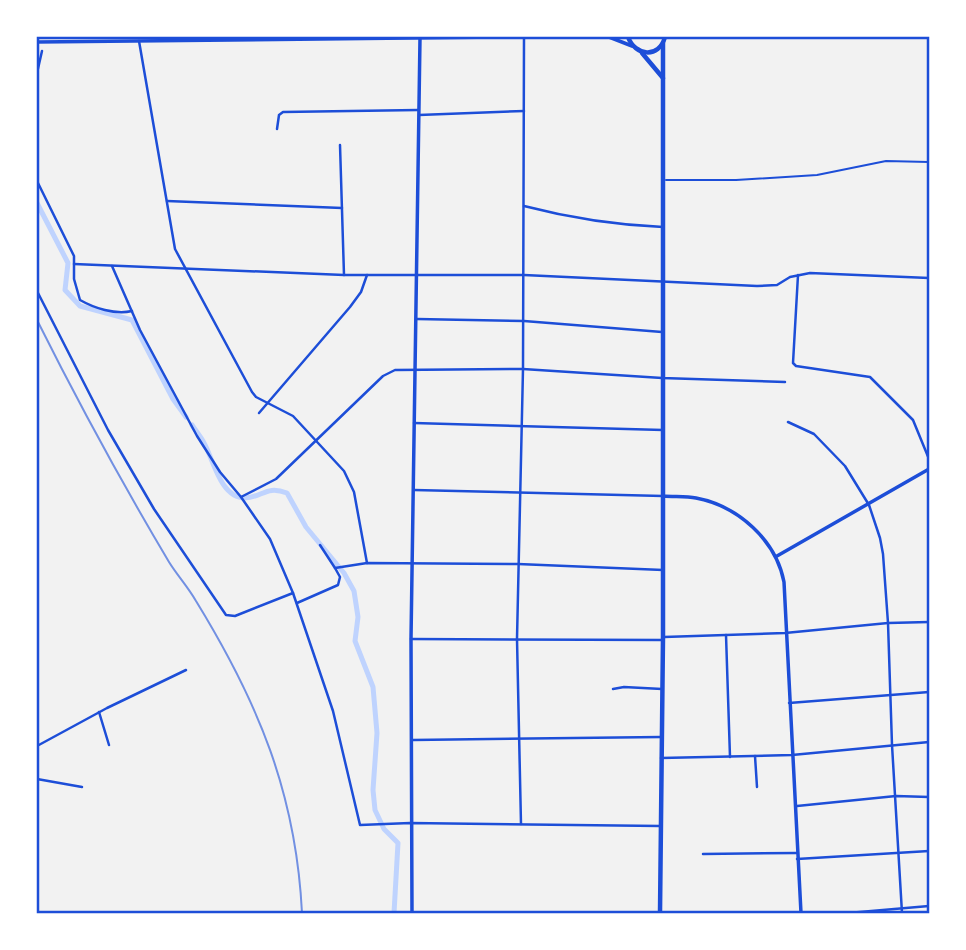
<svg xmlns="http://www.w3.org/2000/svg" width="966" height="950" viewBox="0 0 966 950" font-family="'PT Sans',sans-serif">
  <style>
    .lines { fill: none; stroke-linecap: round; stroke-linejoin: round }
    .canal { stroke: #bfd3fe; stroke-width: 5 }
    .pedestrian { stroke: #1d4ed8; stroke-width: 2 }
    .minor { stroke: #1d4ed8; stroke-width: 2.5 }
    .tertiary { stroke: #1d4ed8; stroke-width: 3.5 }
    .secondary { stroke: #1d4ed8; stroke-width: 4.5 }
    .rail { stroke: #7290e2; stroke-width: 2 }
    .neatline { fill: none; stroke: #1d4ed8; stroke-width: 2.5 }
  </style>
  <rect width="100%" height="100%" fill="#f2f2f2"/>
  <g class="lines">
    <!-- canal -->
    <g class="canal">
      <path d="M37,203L68,263L65,290L80,306L132,320L173,399L186,417"/>
      <path d="M192,425C196,431 201,437 204,443C213,458 220,498 245,498C263,497 266,485 287,493L306,527L344,573L354,591L358,617L355,641L373,687L377,733L373,790L375,810L384,829L398,843L394,913"/>
    </g>
    <!-- pedestrian -->
    <path class="pedestrian" d="M666,180H736L817,175L886,161L929,162"/>
    <!-- minor -->
    <g class="minor">
      <path d="M139,41L175,249L252,392L256,397L293,416L344,471L354,492L367,563"/>
      <path d="M37,73L42,51"/>
      <path d="M419,115L524,111"/>
      <path d="M277,129L279,115L283,112L418,110"/>
      <path d="M340,145L344,275"/>
      <path d="M37,181L74,256V279L80,300C94,308 115,315 132,311"/>
      <path d="M167,201L342,208"/>
      <path d="M524,206C570,218 615,225 663,227"/>
      <path d="M74,264L344,275H524L757,286L777,285L790,277L810,273L929,278"/>
      <path d="M112,266L140,330L197,436L220,472L241,497L270,539L293,593L333,711L360,825L410,823L660,826"/>
      <path d="M798,275L793,363L796,366L870,377L913,420L929,459"/>
      <path d="M37,291L108,430L154,509L226,615L235,616L293,593"/>
      <path d="M417,319L524,321L662,332"/>
      <path d="M259,413L350,307L361,292L367,275"/>
      <path d="M788,422L814,434L845,466L869,505L880,538L883,554L888,623L892,745L902,913"/>
      <path d="M414,423L663,430"/>
      <path d="M414,490L663,496"/>
      <path d="M241,497L276,479L383,376L395,370L523,369L662,378L785,382"/>
      <path d="M320,545L335,568"/>
      <path d="M297,603L338,585L340,577L335,568L367,563L518,564L663,570"/>
      <path d="M726,635L730,757"/>
      <path d="M664,637L785,633L888,623L929,622"/>
      <path d="M411,639L663,640"/>
      <path d="M613,689L624,687L662,689"/>
      <path d="M789,703L929,692"/>
      <path d="M99,712L109,745"/>
      <path d="M413,740L661,737"/>
      <path d="M37,746L107,708L186,670"/>
      <path d="M755,756L757,787"/>
      <path d="M661,758L792,755L929,742"/>
      <path d="M37,779L82,787"/>
      <path d="M797,806L896,796L929,797"/>
      <path d="M521,824L517,639L523,369L524,37"/>
      <path d="M703,854L797,853"/>
      <path d="M797,859L929,851"/>
      <path d="M848,913L929,906"/>
    </g>
    <!-- tertiary -->
    <g class="tertiary">
      <path d="M609,37L632,46"/>
      <path d="M37,42L499,37"/>
      <path d="M663,496C674,497 686,496 696,498C738,506 776,540 784,582L801,913"/>
      <path d="M777,556L929,469"/>
      <path d="M412,913L411,639L420,38"/>
    </g>
    <!-- secondary -->
    <g class="secondary">
      <path d="M628,37C635,56 659,59 665,37"/>
      <path d="M642,53L663,78"/>
      <path d="M660,913L663,637V43"/>
    </g>
    <!-- rail -->
    <path class="rail" d="M37,320C78,402 122,483 169,562C177,575 188,587 196,601C258,702 296,793 302,913"/>
  </g>
  <!-- border -->
  <rect width="966" height="950" fill="none" stroke="#ffffff" stroke-width="77"/>
  <rect x="38" y="38" width="890" height="874" class="neatline"/>
</svg>
